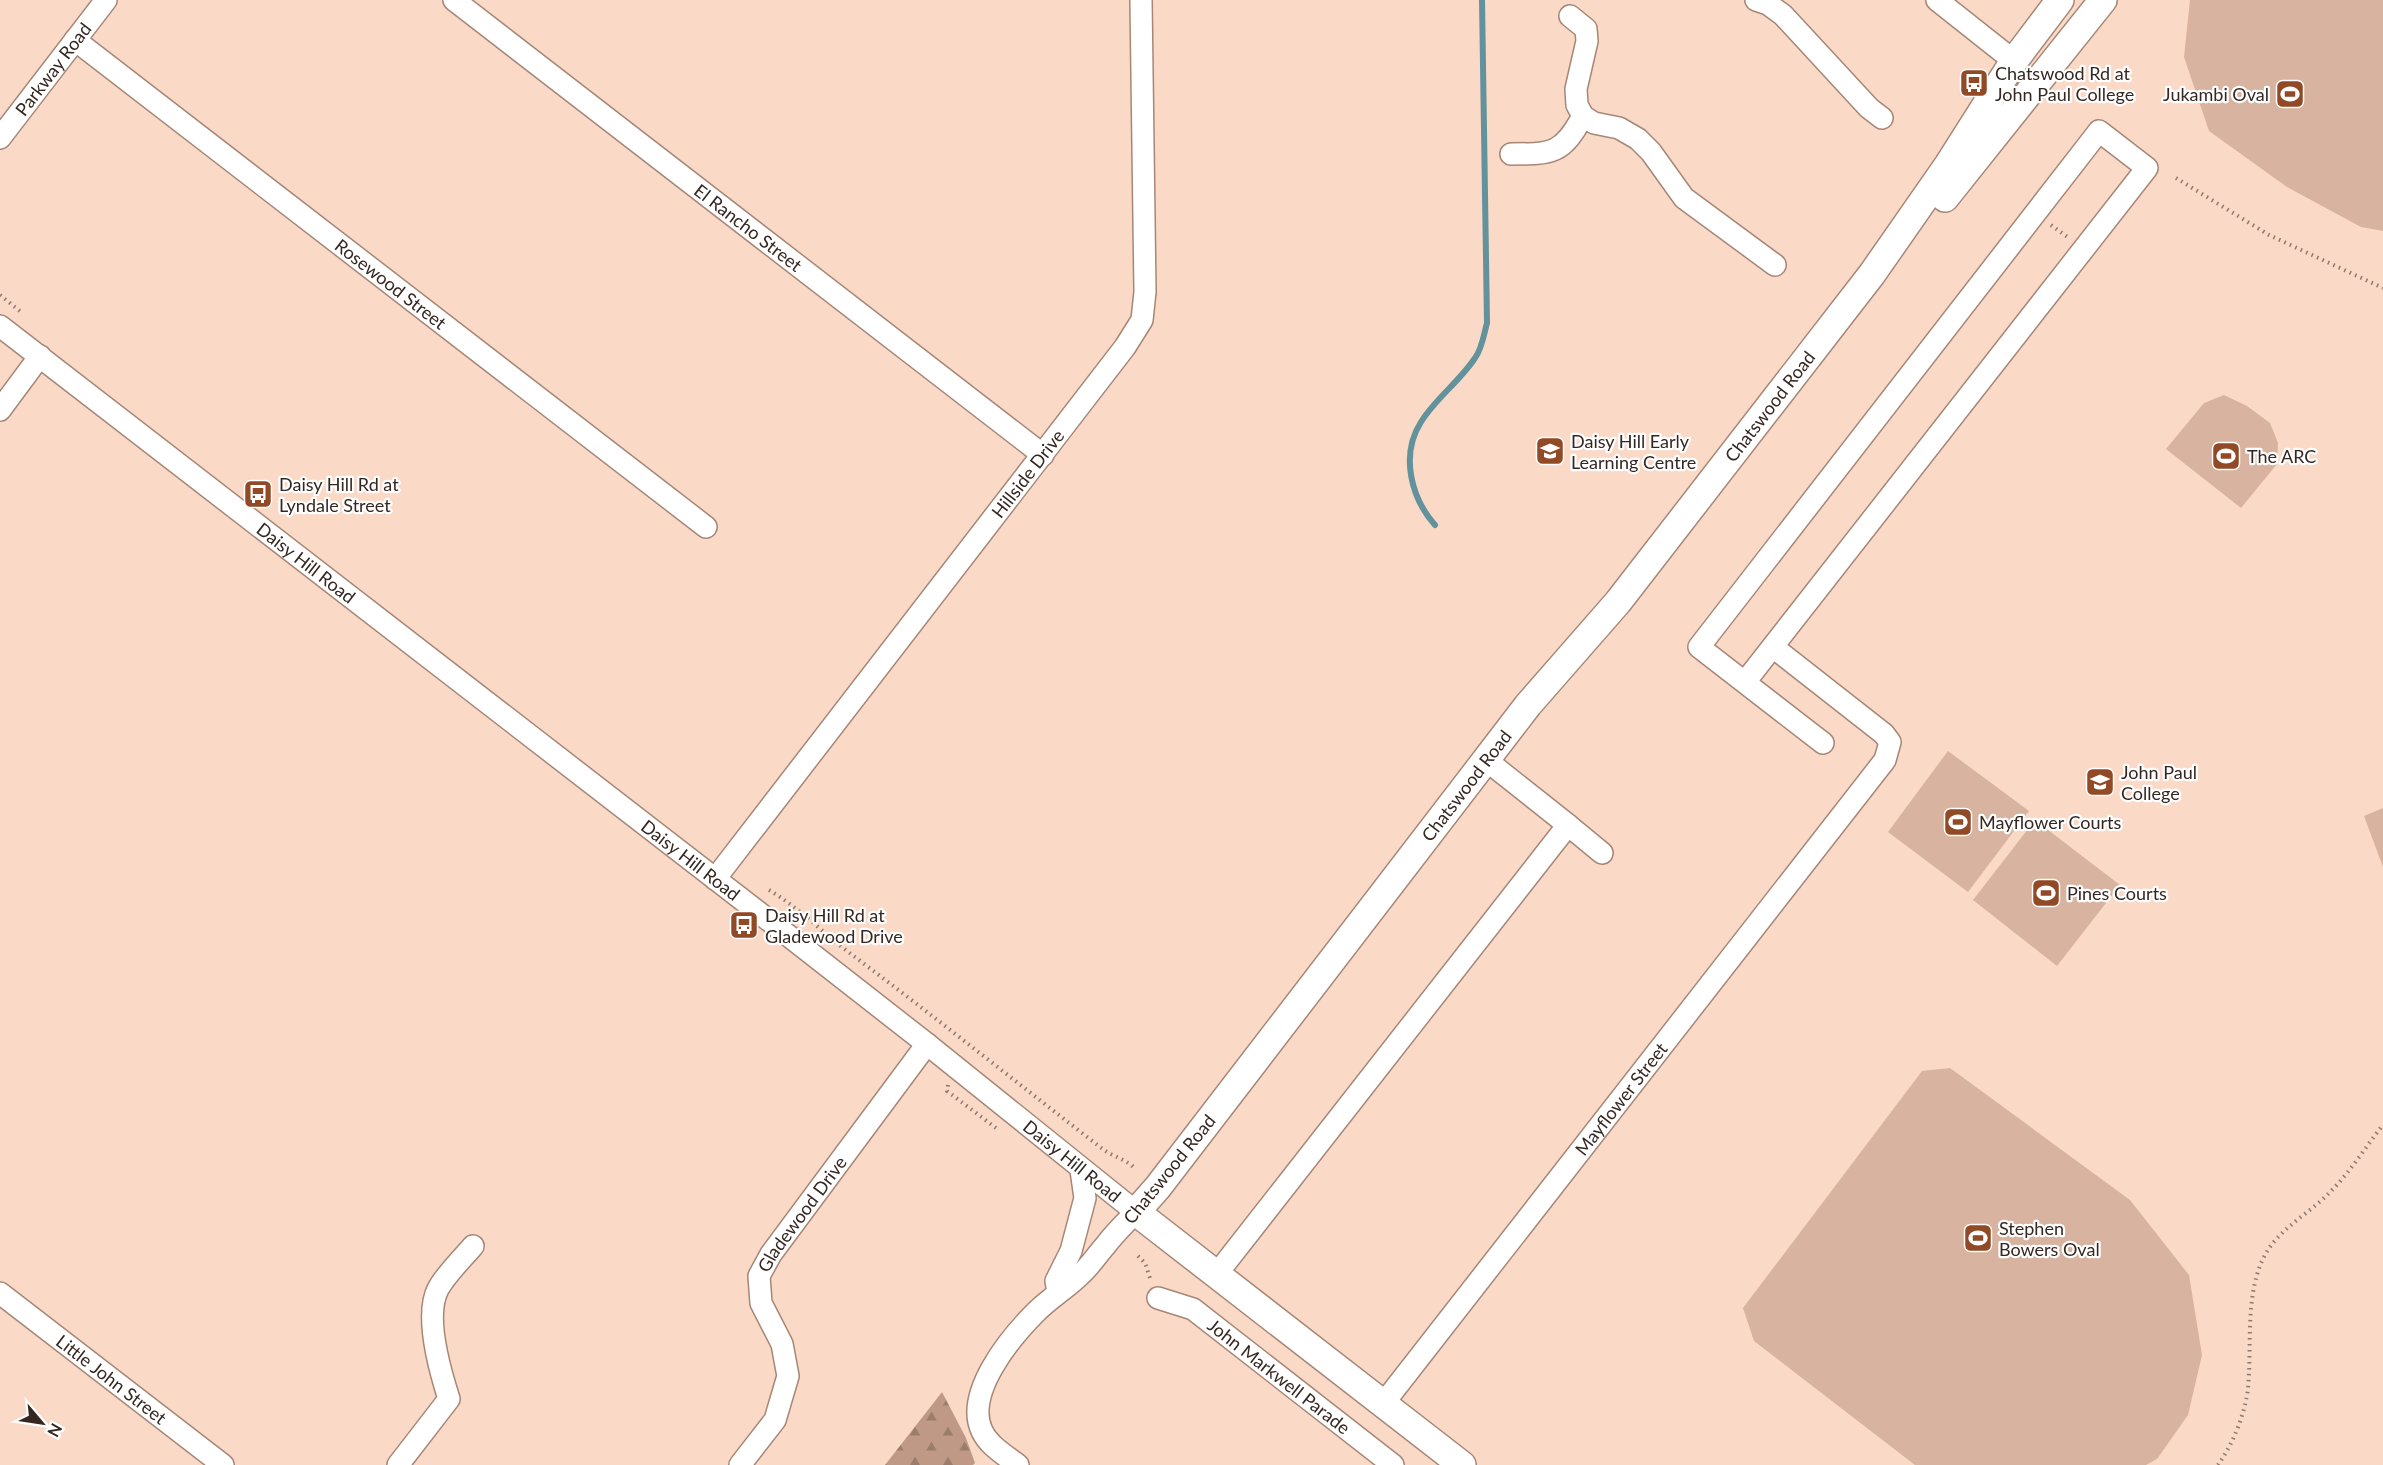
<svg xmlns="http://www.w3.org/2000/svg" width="2383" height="1465" viewBox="0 0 2383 1465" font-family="Lato,sans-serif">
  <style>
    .forest { fill: url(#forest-firs) }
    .pitch { fill: #d7b3a0 }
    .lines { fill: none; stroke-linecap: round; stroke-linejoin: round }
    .stream { stroke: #62929c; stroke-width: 6 }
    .minor-casing { stroke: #a68777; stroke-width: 24 }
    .major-casing { stroke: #a68777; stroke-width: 30 }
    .path { stroke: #8f796d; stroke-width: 4; stroke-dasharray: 1.5 4.5; stroke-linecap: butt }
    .minor { stroke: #fff; stroke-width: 21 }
    .major { stroke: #fff; stroke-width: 27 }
    .labels { text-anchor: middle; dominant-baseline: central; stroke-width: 4.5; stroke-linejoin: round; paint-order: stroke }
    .street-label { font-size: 18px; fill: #342721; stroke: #fff }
    .poi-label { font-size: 18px; fill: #342721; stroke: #fff; text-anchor: start }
  </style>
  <defs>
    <pattern id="forest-firs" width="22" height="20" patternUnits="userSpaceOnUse" patternTransform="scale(1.5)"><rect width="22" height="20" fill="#bf9985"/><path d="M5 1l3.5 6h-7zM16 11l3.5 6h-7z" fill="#9c7d6c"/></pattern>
  </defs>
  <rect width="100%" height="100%" fill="#fad9c7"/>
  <!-- forest -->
  <path class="forest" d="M942,1392L966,1438L975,1463L973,1465H885Z"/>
  <!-- pitch -->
  <g class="pitch">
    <path d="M2190,0H2383V231L2361,227L2287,187L2209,131L2184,57Z"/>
    <path d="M2224,395L2247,406L2270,423L2278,443L2277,464L2241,508L2166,449L2204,403Z"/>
    <path d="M1948,751L2029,811L1968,892L1888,832Z"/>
    <path d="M2383,808V867L2364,816Z"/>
    <path d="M2035,820L2120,885L2057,966L1973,900Z"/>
    <path d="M1950,1068L2130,1200L2189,1275L2202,1355L2188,1415L2157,1459L2146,1465H1915L1754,1341L1743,1308L1922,1071Z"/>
  </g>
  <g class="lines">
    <!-- stream -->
    <path class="stream" d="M1435,525C1411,498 1400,455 1421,422C1435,399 1460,381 1475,358C1482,349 1484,334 1487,323L1482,0"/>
    <!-- minor casing -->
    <g class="minor-casing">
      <g id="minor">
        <path id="s1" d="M454,0L1043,455"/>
        <path d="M1756,0L1768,4L1783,15L1869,108L1882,118"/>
        <path d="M1937,0L2014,61"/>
        <path d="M1570,16L1586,29L1587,41L1576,89L1577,105L1583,116L1594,123L1619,128L1638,139L1651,152L1684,198L1775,265"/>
        <path id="s2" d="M75,40L706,527"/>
        <path id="s3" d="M0,138L106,0"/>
        <path d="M1511,154C1553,154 1562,154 1583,116"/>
        <path id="s4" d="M0,326L753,908L927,1044L1136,1212C1125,1223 1114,1234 1105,1246C1097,1255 1090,1266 1081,1274C1067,1288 1050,1298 1036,1312C1011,1337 964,1393 982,1431C989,1446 1005,1455 1018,1465"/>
        <path d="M0,410L40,356"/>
        <path d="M1745,682L2147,168L2099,131L1699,647L1823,743"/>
        <path d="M1568,825L1602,853"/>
        <path id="s5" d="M715,879L1125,347L1142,320L1145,292L1141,0"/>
        <path d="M1216,1275L1568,825L1486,760"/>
        <path d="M1058,1292L1056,1281L1071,1251L1085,1198L1081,1170"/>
        <path id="s6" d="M0,1293L223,1465"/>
        <path id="s7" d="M1158,1298L1193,1309L1393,1465"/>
        <path id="s8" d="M1383,1404L1885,760L1890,742L1884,734L1773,647"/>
        <path d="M398,1465L449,1399C440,1371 424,1316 438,1289C446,1274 462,1259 473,1246"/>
        <path id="s9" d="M740,1465L775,1420L788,1376L782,1344L761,1303L759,1276L771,1254L927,1044"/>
      </g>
    </g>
    <!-- major casing -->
    <g class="major-casing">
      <g id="major">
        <path d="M1945,198L2103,0"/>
        <path id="s10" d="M1462,1465L1136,1212L1158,1187L1528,705L1618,602L1872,274L1948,165L2014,61L2060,0"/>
      </g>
    </g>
    <!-- path -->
    <g class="path">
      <path d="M2176,178L2269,235L2383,288"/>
      <path d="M2051,225L2069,238"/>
      <path d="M0,295L21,312"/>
      <path d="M769,890C801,909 826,936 855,957C939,1020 1021,1086 1104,1150C1114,1157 1128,1160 1135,1169"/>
      <path d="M948,1085L947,1091L996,1128"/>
      <path d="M1138,1256L1145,1263L1151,1281"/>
      <path d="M2218,1465C2233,1444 2245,1414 2248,1388C2252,1347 2245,1300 2262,1261C2276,1229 2309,1215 2332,1190C2351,1171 2366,1146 2383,1125"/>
    </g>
    <!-- minor -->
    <use href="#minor" class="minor"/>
    <!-- major -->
    <use href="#major" class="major"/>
  </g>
  <!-- icons -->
  <defs>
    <g id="bus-square" transform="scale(1.5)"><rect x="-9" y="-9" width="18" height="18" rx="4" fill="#914926" stroke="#fff"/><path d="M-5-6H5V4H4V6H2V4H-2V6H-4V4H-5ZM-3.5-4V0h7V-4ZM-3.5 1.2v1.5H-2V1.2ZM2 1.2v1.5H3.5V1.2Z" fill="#fff"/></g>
    <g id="stadium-square" transform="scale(1.5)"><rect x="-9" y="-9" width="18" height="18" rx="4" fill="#914926" stroke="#fff"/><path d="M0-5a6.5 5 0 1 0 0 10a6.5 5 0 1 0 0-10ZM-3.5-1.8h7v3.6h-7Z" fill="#fff"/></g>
    <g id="school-square" transform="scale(1.5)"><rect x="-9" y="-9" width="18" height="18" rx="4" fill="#914926" stroke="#fff"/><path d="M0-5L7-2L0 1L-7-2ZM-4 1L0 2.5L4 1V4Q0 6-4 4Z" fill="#fff"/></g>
  </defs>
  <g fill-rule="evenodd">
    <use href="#bus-square" x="1974" y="83"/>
    <use href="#stadium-square" x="2290" y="94"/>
    <use href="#school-square" x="1550" y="451"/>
    <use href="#stadium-square" x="2226" y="456"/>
    <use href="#bus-square" x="258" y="494"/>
    <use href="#school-square" x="2100" y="782"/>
    <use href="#stadium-square" x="1958" y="822"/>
    <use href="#stadium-square" x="2046" y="893"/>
    <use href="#bus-square" x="744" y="925"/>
    <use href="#stadium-square" x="1978" y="1238"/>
  </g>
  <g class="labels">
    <!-- street labels -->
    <g class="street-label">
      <text stroke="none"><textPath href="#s3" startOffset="87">Parkway Road</textPath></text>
      <text stroke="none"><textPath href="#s1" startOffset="372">El Rancho Street</textPath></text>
      <text stroke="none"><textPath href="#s2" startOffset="399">Rosewood Street</textPath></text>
      <text stroke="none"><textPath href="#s10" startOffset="1438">Chatswood Road</textPath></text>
      <text stroke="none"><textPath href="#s5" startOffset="512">Hillside Drive</textPath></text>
      <text stroke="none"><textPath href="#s4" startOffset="387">Daisy Hill Road</textPath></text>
      <text stroke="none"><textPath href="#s10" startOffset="952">Chatswood Road</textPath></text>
      <text stroke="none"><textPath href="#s4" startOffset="873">Daisy Hill Road</textPath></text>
      <text stroke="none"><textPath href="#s8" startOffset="387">Mayflower Street</textPath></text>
      <text stroke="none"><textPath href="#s4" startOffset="1359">Daisy Hill Road</textPath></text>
      <text transform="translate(1169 1169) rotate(-51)">Chatswood Road</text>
      <text stroke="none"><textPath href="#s9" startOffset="284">Gladewood Drive</textPath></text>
      <text stroke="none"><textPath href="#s7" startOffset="146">John Markwell Parade</textPath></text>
      <text stroke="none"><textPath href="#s6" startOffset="141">Little John Street</textPath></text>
    </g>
    <!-- poi labels -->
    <g class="poi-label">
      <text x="1995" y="73">Chatswood Rd at<tspan x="1995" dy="21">John Paul College</tspan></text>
      <text x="2269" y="94" text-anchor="end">Jukambi Oval</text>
      <text x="1571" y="441">Daisy Hill Early<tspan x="1571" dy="21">Learning Centre</tspan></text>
      <text x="2247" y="456">The ARC</text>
      <text x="279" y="484">Daisy Hill Rd at<tspan x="279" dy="21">Lyndale Street</tspan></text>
      <text x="2121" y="772">John Paul<tspan x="2121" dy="21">College</tspan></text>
      <text x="1979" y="822">Mayflower Courts</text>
      <text x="2067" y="893">Pines Courts</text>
      <text x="765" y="915">Daisy Hill Rd at<tspan x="765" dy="21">Gladewood Drive</tspan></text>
      <text x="1999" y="1228">Stephen<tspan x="1999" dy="21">Bowers Oval</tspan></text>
    </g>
  </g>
  <!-- north arrow -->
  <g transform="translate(42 1423) rotate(119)" stroke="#ffffff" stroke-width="4.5" paint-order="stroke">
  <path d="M0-4.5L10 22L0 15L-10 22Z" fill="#342721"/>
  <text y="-9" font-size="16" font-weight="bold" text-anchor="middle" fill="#342721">N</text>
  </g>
</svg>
